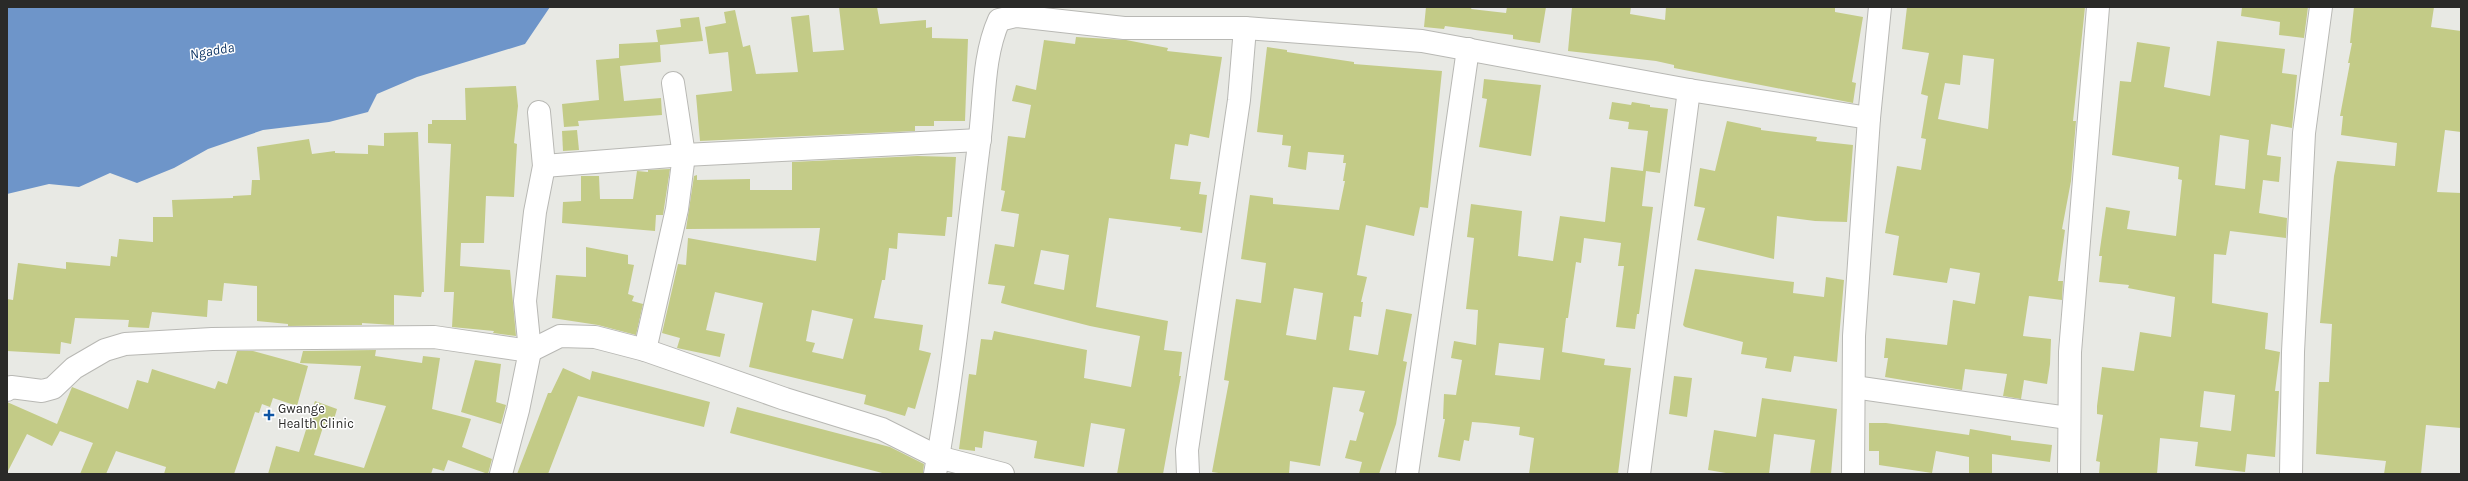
<svg xmlns="http://www.w3.org/2000/svg" width="2468" height="481" viewBox="0 0 2468 481" font-family="Karla,sans-serif">
  <style>
    .water { fill: #6e95c9 }
    .building { fill: #c3cb87; fill-rule: evenodd }
    .lines { fill: none; stroke-linecap: round; stroke-linejoin: round }
    .minor-casing { stroke: #b8b8b4; stroke-width: 24 }
    .minor { stroke: #fff; stroke-width: 22 }
    .poi-dot { fill: #0e55a4; stroke: #fff; stroke-width: 1.5 }
    .labels { text-anchor: middle; dominant-baseline: central; stroke-width: 3; stroke-linejoin: round; paint-order: stroke }
    .poi-label { font-size: 13px; fill: #2a2a28; stroke: #fff; text-anchor: start }
    .water-label { font-size: 14px; font-style: italic; fill: #103868; stroke: #fff }
  </style>
  <rect width="100%" height="100%" fill="#e8e9e4"/>
  <!-- water -->
  <path class="water" d="M7,7H550L525,44L417,77L377,94L368,112L329,122L263,130L208,149L174,168L137,183L110,173L79,187L49,184L7,194Z"/>
  <!-- building -->
  <g class="building">
    <path d="M839,7H877L880,24L926,20V28L932,27V38L968,39L965,121H934V126H915V131L700,141L696,95L732,91L728,52L709,54L705,27L726,23L724,12L735,10L743,47L750,45L756,74L798,72L791,17L809,15L813,52L844,50Z"/>
    <path d="M1426,7H1472L1471,9L1506,13L1507,7H1546L1540,43L1513,39V35L1445,26L1444,29L1424,27Z"/>
    <path d="M1572,7H1631L1630,14L1665,20L1666,7H1835V12L1863,17L1852,82L1856,83L1853,103L1674,68V65L1656,61L1568,51Z"/>
    <path d="M1907,7H2085L2073,121H2076L2071,181L2062,229L2065,230L2058,281H2063L2062,300L2029,296L2023,336L2051,339L2050,364L2047,384L2024,380L2021,399L2003,396L2007,374L1965,369L1962,390L1885,377L1888,358H1884L1886,338L1947,345L1953,300L1975,304L1980,273L1950,268L1947,283L1893,275L1899,236L1885,233L1897,166L1921,170L1926,139L1921,138L1928,96L1921,94L1929,53L1902,49ZM1963,55L1994,59L1988,129L1938,119L1945,83L1960,85Z"/>
    <path d="M2242,7H2308L2304,38L2279,35L2280,22L2241,16Z"/>
    <path d="M2354,7H2434L2431,27L2461,31V132L2445,130L2437,192L2461,193V428L2426,425L2421,474H2384L2386,461L2316,454L2319,382H2329L2332,324L2320,323L2334,176L2337,161L2395,166L2397,143L2341,135L2343,116H2340L2350,63H2348L2352,43H2350Z"/>
    <path d="M699,17L703,41L660,45L661,62L620,66L624,101L661,98L662,115L578,121L579,126L564,127L562,104L599,100L596,60L619,58V44L658,42L656,30L681,27L680,19Z"/>
    <path d="M1076,37L1126,40L1168,48L1167,51L1222,57L1209,138L1190,134L1188,146L1175,144L1170,179L1201,182L1199,194L1207,195L1202,233L1180,230L1181,227L1109,218L1096,307L1168,321L1164,350L1182,352L1179,376H1181L1163,474H1117L1125,429L1091,423L1084,467L1034,458L1037,441L984,431L982,448L975,447V451L959,449L969,374L976,375L981,339L992,340L994,331L1087,350L1084,378L1131,387L1140,336L1090,326L1001,303L1005,286L988,284L995,244L1014,247L1019,214L1001,211L1005,191L1001,190L1008,136L1025,138L1031,105L1012,101L1016,85L1036,90L1044,40L1075,44ZM1041,250L1069,255L1064,290L1034,284Z"/>
    <path d="M2217,41L2285,49L2282,73L2297,75L2292,128L2271,124L2267,155L2281,157L2279,182L2263,180L2259,213L2287,218L2286,238L2230,231L2226,255L2214,254L2212,303L2268,313L2265,349L2280,352L2275,391H2279L2275,457L2247,454L2245,472L2195,466L2198,442L2160,438L2157,474H2099L2100,462L2096,461L2103,415L2097,414V406L2102,367L2134,371L2140,332L2171,337L2175,297L2128,288L2129,285L2099,282L2102,256H2099L2106,207L2130,211L2127,229L2176,236L2182,180L2178,179L2179,167L2112,155L2120,81L2131,82L2137,42L2170,47L2164,87L2210,96ZM2220,135L2249,140L2245,189L2215,185ZM2204,391L2235,395L2231,431L2200,427Z"/>
    <path d="M1267,47L1287,50V52L1354,62V64L1442,71L1428,208L1420,207L1414,236L1366,225L1357,275L1367,277L1361,302H1363L1361,317L1354,316L1349,350L1378,355L1386,309L1412,314L1403,361L1407,362L1396,424L1379,474H1359L1362,462L1345,458L1350,440L1356,441L1364,413L1359,411L1365,391L1333,387L1320,466L1290,461L1289,474H1225L1212,472L1229,381L1224,380L1236,299L1261,303L1266,263L1241,259L1250,195L1273,198V204L1339,210L1345,181H1343L1346,163H1343L1344,155L1308,152L1306,170L1288,167L1291,146L1282,145L1283,135L1257,132ZM1294,288L1323,293L1316,340L1286,335Z"/>
    <path d="M1484,79L1541,85L1531,156L1479,147L1487,99L1482,98Z"/>
    <path d="M516,86L518,106L514,143L517,144L514,197L486,196L484,243H461L460,266L510,270L516,336L493,333L494,331L452,327L454,292H444L451,144L428,143V124H432V120H466L465,88Z"/>
    <path d="M1612,102L1631,105L1632,102L1650,105V107L1668,109L1660,173L1646,171L1642,206L1653,207L1639,314H1637L1635,329L1616,327L1624,266H1618L1621,243L1584,238L1581,263L1576,262L1568,318H1566L1562,352L1605,359L1604,365L1631,368L1618,474H1529L1534,438L1519,435L1520,427L1486,423L1472,422L1469,441L1464,440L1460,461L1438,457L1445,419H1443L1444,394L1456,395L1462,360L1451,358L1454,341L1476,345L1478,310L1466,309L1474,238L1467,237L1471,204L1522,211L1518,256L1553,261L1560,216L1605,222L1611,167L1643,171L1648,131L1628,129L1629,122L1609,119ZM1499,343L1544,348L1540,380L1495,375Z"/>
    <path d="M1727,121L1761,128V130L1817,137L1816,141L1853,145L1847,222L1815,221L1777,216L1774,259L1697,240L1705,208L1694,206L1700,168L1715,171Z"/>
    <path d="M577,130L579,150L563,151L562,131Z"/>
    <path d="M418,132L424,292H422L421,297L394,295V325L362,323V325L288,326V324L257,321V286L224,283L222,301L208,300L207,317L152,312L149,328L128,327L129,320L75,318L71,344L61,342L60,354L7,351V299L13,300L18,263L66,269V262L110,266L111,256L117,257L119,239L153,242V217H173L172,200L233,198V196L251,195L252,180H260L257,147L309,139L312,154L335,151V153L368,154V145L384,146V133Z"/>
    <path d="M917,156L956,157L952,217H947L945,236L898,233L897,249L889,248L885,280H882L874,318L923,325L919,350L931,353L915,409L908,407L905,416L864,404L866,395L749,367L763,303L715,292L706,330L725,334L720,357L677,348L680,338L662,333L678,264L686,265L688,238L816,261L820,228L686,229L694,176L697,175V180L750,179V190H792V162ZM812,310L853,319L843,359L812,352L815,343L806,341Z"/>
    <path d="M670,169L663,215H656L655,231L562,223L563,202L581,201V176H599L600,199H633L637,171L648,172V170Z"/>
    <path d="M586,247L628,255V264L634,265L628,294L634,296L632,301L643,304L636,335L598,325L552,318L556,275L586,277Z"/>
    <path d="M1695,269L1794,282L1793,293L1824,297L1826,277L1844,280L1837,362L1794,356L1791,372L1765,368L1767,358L1741,354L1743,342L1685,327L1683,325Z"/>
    <path d="M376,350L375,356L422,363L423,356L440,358L432,409L471,419L462,447L492,459L488,474L448,460L444,471L433,468L431,474H268L276,446L299,452L315,401L337,409L332,426L324,424L314,455L364,468L386,406L354,399L361,366L300,363L303,351Z"/>
    <path d="M237,351H253L308,366L297,406L273,398L270,407L262,404L259,413L255,412L234,474H164L166,467L116,451L106,474H80L93,443L60,431L52,446L27,434L7,473V402L57,424L72,387L128,409L137,380L148,383L152,369L215,389L218,381L227,384Z"/>
    <path d="M475,360L501,364L496,402L506,405L501,424L461,412Z"/>
    <path d="M563,368L590,380L592,371L710,402L704,427L578,396L548,474H517L548,393H551Z"/>
    <path d="M1674,376L1692,378L1687,417L1669,414Z"/>
    <path d="M1762,398L1837,409L1831,474H1810L1815,440L1774,434L1769,474H1732L1708,470L1714,430L1756,437Z"/>
    <path d="M737,407L890,447L924,464L923,474H886L730,433Z"/>
    <path d="M1869,423H1886L1969,435L1970,429L2011,436V440L2052,445L2050,462L1992,454V474H1969V457L1936,451L1932,473L1879,465V451H1869Z"/>
  </g>
  <g class="lines">
    <!-- minor casing -->
    <g class="minor-casing">
      <g id="minor">
        <path d="M544,166L684,155L980,140"/>
        <path d="M645,350L677,209L684,155L673,83"/>
        <path d="M1854,387L2068,418"/>
        <path d="M7,390L11,387L42,391L53,388L74,368L105,350L125,344L212,339L434,337L530,351L560,336L595,337L645,350L785,399L882,429L938,457L1003,474"/>
        <path d="M501,474L518,410L530,351L525,301L535,212L544,166L539,112"/>
        <path d="M935,474C955,365 965,254 979,144C985,103 982,58 999,20L1016,16L1124,28H1245L1422,41L1689,90L1869,118"/>
        <path d="M1188,474L1187,450L1239,100L1245,28"/>
        <path d="M1407,474L1468,49"/>
        <path d="M1639,474L1689,90"/>
        <path d="M1853,474L1854,336L1869,118L1880,7"/>
        <path d="M2069,474L2070,352L2098,7"/>
        <path d="M2291,474L2293,352L2304,133L2321,7"/>
      </g>
    </g>
    <!-- minor -->
    <use href="#minor" class="minor"/>
  </g>
  <!-- markers -->
  <path class="poi-dot" d="M267 409h4v4h4v4h-4v4h-4v-4h-4v-4h4z"/>
  <g class="labels">
    <!-- poi labels -->
    <g class="poi-label">
      <text x="278" y="408">Gwange<tspan x="278" dy="15">Health Clinic</tspan></text>
    </g>
    <!-- water labels -->
    <g class="water-label">
      <text transform="translate(212 51) rotate(-10)">Ngadda</text>
    </g>
  </g>
  <!-- border -->
  <rect width="2468" height="481" fill="none" stroke="#2a2a28" stroke-width="16"/>
</svg>
